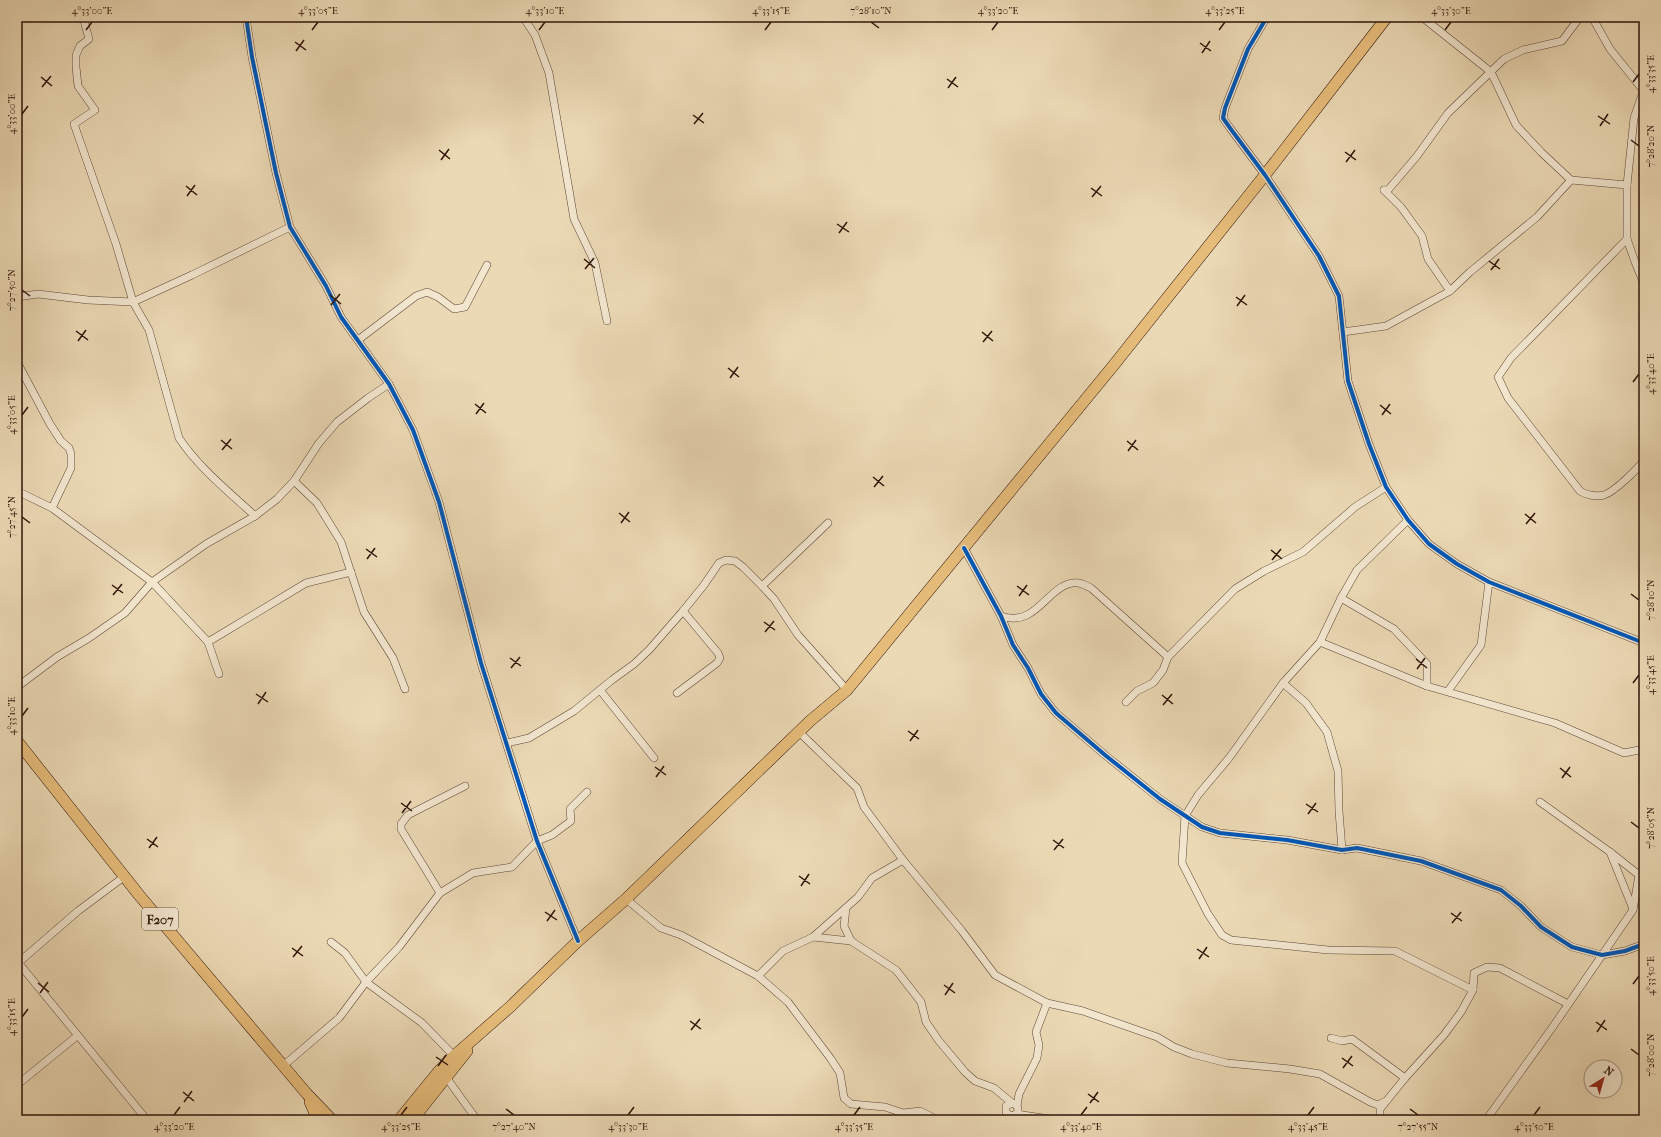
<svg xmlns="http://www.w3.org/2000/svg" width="1661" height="1137" viewBox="0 0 1661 1137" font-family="'IM FELL French Canon',serif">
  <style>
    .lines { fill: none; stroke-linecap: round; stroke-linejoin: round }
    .street-casing { stroke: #5d4535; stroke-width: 8 }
    .primary-casing { stroke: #2e140a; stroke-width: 12 }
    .street { stroke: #f2e6cf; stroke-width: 7 }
    .primary { stroke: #e6bc7a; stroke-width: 11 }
    .cycleway-casing { stroke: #f2e6cf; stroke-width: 6 }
    .cycleway { stroke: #0057b8; stroke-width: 4 }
    .ticks { fill: none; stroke: #2e140a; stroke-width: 1.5 }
    .labels { text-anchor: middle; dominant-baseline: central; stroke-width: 3; stroke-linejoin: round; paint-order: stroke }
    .shield { fill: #f2e6cf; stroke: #695345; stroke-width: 1 }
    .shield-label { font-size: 13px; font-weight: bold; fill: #2e140a }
    .neatline { fill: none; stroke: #2e140a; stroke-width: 1.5 }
    .ticks-label { font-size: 10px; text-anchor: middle; fill: #2e140a }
  </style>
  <rect width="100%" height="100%" fill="#ebd9b5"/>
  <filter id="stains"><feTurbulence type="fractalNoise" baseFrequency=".005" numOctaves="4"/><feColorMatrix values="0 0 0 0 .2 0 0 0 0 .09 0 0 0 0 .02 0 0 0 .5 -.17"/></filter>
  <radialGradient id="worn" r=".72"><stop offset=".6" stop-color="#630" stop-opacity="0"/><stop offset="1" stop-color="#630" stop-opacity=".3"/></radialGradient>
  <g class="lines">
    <!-- street casing -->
    <g class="street-casing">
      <g id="street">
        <path d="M83,17L89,39L80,46L76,55V67L78,86L95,110L74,124L116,244L133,302L149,330L179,438C199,468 228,491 255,516"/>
        <path d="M246,17L252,57L276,173L290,227L326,286L341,317L389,384L413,430L439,502L481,663L537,841L578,941"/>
        <path d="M523,17L535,35L549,73L574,219L595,263L607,321"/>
        <path d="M1267,17L1248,49L1225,108L1223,118L1230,128L1265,175L1319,256L1339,296L1348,381L1369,444L1386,487L1408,520L1429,544L1457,564L1489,582L1644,643"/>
        <path d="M1422,17L1491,72L1516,125L1541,152L1571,180L1627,185"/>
        <path d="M1592,17L1610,49L1643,90"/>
        <path d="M1644,89L1634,118L1627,185V239L1635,262L1644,284"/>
        <path d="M1384,190H1388L1417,156L1448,113L1504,59L1523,50L1562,41L1580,17"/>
        <path d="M1384,190L1401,207L1422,236L1428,259L1450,291"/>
        <path d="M1627,239L1511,358L1498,377L1508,398L1580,491C1586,495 1596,497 1604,495C1614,492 1638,469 1644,460"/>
        <path d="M17,297L38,294L88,300L133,302L192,275L290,227"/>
        <path d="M1343,332L1386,326L1450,291L1470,272L1537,217L1571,180"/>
        <path d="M358,340L416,296L427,292L438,297L454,309L465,307L487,265"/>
        <path d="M17,362L50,424L61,441L69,448L71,454V468L52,508"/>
        <path d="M294,481L317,503L341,542L364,612L393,658L405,689"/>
        <path d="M17,491L52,508L152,582L208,642L219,674"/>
        <path d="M1408,520L1357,570L1341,598L1320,642L1283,683L1229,758L1198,795L1185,816L1182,863L1208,914L1222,935L1231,940L1328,950L1395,951L1473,990"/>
        <path d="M964,548L1001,616L1013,645L1028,668L1041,694L1056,713L1105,755L1160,799L1202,827L1220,833L1287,840L1342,850L1357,848L1421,861L1501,890L1521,906L1541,927L1572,947L1602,955L1625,951L1644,944"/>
        <path d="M762,586L828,523"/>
        <path d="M1341,598L1394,629L1427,664V686"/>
        <path d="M1001,616C1039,629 1048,580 1079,583C1083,584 1087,586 1091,588L1168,657"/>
        <path d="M208,642L306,583L351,572"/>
        <path d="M1320,642L1427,686L1555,723L1624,753L1644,749"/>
        <path d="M1283,683L1306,703L1327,732L1338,771L1339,811L1342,850"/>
        <path d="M17,687L57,657L89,638L125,613L152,582L206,544L255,516L277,499L294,481L319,443L337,422L368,398L389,384"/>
        <path d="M600,690L654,758"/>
        <path d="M1448,691L1481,645L1489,582"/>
        <path d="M677,693L717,663L720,658L718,653L683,611"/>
        <path d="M1126,702L1137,691L1153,683L1163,670L1168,657L1235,589L1264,571L1303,552L1355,507L1386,487"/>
        <path d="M799,732L857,788L864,807L903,860L962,931L995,975L1047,1003L1083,1011L1157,1037L1174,1047L1192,1054L1227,1063L1290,1069L1320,1074L1370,1102L1378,1105L1386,1101"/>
        <path d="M507,743L529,738L574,711L612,680L634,664L649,650L683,611L704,585L719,563L726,560L735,561L743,567L762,586L774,599L798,635L847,690"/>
        <path d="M1540,802L1610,852L1639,875"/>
        <path d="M1610,852L1633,909"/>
        <path d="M440,893L401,829V824L408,815L465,786"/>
        <path d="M626,899L661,928L681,935L758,976L788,1002L831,1059L840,1073L844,1098L851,1104L885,1107L903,1113L920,1111L938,1120"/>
        <path d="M846,908L844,926L851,941"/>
        <path d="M813,937L851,941L896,970L921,1002L926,1022L939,1041L965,1072L975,1081L994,1088L1012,1103L1015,1104L1018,1108V1112L1014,1116L1009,1115L1006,1112V1106L1012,1103"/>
        <path d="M331,942L345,953L366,982L422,1023L454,1056"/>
        <path d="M17,961L147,1120"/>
        <path d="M18,963L78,911L125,876"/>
        <path d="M758,976L783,951L813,937L858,897L872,878L903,860"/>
        <path d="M1331,1038L1342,1041L1352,1039L1405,1078"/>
        <path d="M283,1066L339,1018L366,982L399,947L440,893L473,873L512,867L537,841L552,835L571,821L570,809L587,792"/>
        <path d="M446,1077L477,1120"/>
        <path d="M17,1085L77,1036"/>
        <path d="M1017,1106L1019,1094L1037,1058L1039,1045L1036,1032L1047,1003"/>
        <path d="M1016,1114L1056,1120"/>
        <path d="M1380,1114V1109L1405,1078L1444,1035L1461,1012L1473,990L1474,973L1487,967L1500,968L1568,1004"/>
        <path d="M967,1120H969"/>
        <path d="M1486,1120L1552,1028L1633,910L1639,875L1644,867"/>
      </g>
    </g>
    <!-- primary casing -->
    <g class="primary-casing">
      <g id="primary">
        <path d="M17,741L139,895L307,1094L332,1120"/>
        <path d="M310,1102L318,1120"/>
        <path d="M399,1120L439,1071L454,1056L510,1007L578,941L626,899L810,721L847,690L1113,366L1265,175L1387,17"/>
        <path d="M412,1120L467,1051"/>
      </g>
    </g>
    <!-- street -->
    <use href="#street" class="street"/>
    <!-- primary -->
    <use href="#primary" class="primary"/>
    <!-- cycleway casing -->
    <g class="cycleway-casing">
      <g id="cycleway">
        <path d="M246,17L252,57L276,173L290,227L326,286L341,317L389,384L413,430L439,502L481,663L537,841L578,941"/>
        <path d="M1267,17L1248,49L1225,108L1223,118L1230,128L1265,175L1319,256L1339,296L1348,381L1369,444L1386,487L1408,520L1429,544L1457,564L1489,582L1644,643"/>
        <path d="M964,548L1001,616L1013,645L1028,668L1041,694L1056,713L1105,755L1160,799L1202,827L1220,833L1287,840L1342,850L1357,848L1421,861L1501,890L1521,906L1541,927L1572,947L1602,955L1625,951L1644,944"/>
      </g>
    </g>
    <!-- cycleway -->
    <use href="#cycleway" class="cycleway"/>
  </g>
  <!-- ticks -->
  <path class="ticks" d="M871,22L879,28M86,30L92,22M312,30L318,22M539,30L545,22M765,30L771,22M992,30L998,22M1219,30L1225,22M1445,30L1451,22M295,42L306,50M1200,43L1211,51M296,51L304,40M1202,53L1210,41M41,77L52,86M947,79L958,87M1633,82L1639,74M42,87L51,76M948,88L956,77M22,114L28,106M693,115L704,123M1598,116L1610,124M694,124L703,113M1600,126L1608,114M1631,140L1639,146M439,150L450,159M1345,152L1356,160M441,160L449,149M1346,162L1355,150M186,186L197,195M1091,188L1102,196M187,196L195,185M1092,197L1101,186M837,224L849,232M839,233L847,222M584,259L595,268M1489,261L1500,269M585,269L594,258M1491,270L1499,259M22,290L30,296M330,295L341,304M1236,297L1247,305M331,305L340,294M1237,306L1245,295M76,331L88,340M982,332L993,341M78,341L86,330M983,342L992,331M728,368L739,377M730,378L738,367M1633,382L1639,374M475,404L486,413M1380,405L1391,414M476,414L484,403M22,415L28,407M1382,415L1390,404M221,440L232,449M1127,441L1138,450M222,450L231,439M1128,451L1136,440M873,477L884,486M874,487L883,476M619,513L630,522M1525,514L1536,523M22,517L30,523M621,523L629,512M1526,524L1535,513M366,549L377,557M1271,550L1282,559M367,559L375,548M1272,560L1281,549M112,585L123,593M1017,586L1029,595M1631,594L1639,600M113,595L122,584M1019,596L1027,585M764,622L775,630M765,632L774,621M510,658L521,666M1416,659L1427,668M511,668L520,657M1417,669L1425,658M1633,683L1639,675M256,694L268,702M1162,695L1173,704M258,704L266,692M1163,705L1172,694M22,716L28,708M908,731L919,739M910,741L918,730M655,767L666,775M1560,768L1571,777M656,777L664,766M1562,778L1570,767M401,803L412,811M1306,804L1318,812M402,813L411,801M1308,814L1316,803M1631,822L1639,828M147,839L158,847M1053,840L1064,848M149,848L157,837M1054,850L1063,839M799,876L810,884M801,886L809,874M545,912L557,920M1451,913L1462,921M547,921L555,910M1452,923L1461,912M292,948L303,956M1197,949L1209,957M293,957L302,946M1199,959L1207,947M38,983L49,992M1633,984L1639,976M944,985L955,993M40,993L48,982M945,995L953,983M22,1017L28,1009M690,1021L701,1029M1596,1022L1607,1030M691,1030L700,1019M1597,1032L1605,1020M1631,1049L1639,1055M436,1057L448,1065M1342,1058L1353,1066M438,1066L446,1055M1343,1068L1352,1056M183,1092L194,1101M1088,1094L1099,1102M184,1102L192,1091M1090,1103L1098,1092M506,1109L514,1115M1410,1109L1418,1115M174,1115L180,1107M401,1115L407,1107M628,1115L634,1107M854,1115L860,1107M1081,1115L1087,1107M1308,1115L1314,1107M1534,1115L1540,1107"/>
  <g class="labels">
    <!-- shield labels -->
    <rect class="shield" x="142" y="908" width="36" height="22" rx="3"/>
    <g class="shield-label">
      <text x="160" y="919">F207</text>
    </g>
  </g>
  <!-- margin -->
  <rect width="1661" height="1137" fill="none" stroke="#ebd9b5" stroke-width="44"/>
  <!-- north arrow -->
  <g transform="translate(1603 1079) rotate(37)"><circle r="19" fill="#f2e6cf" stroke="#a49280"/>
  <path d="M0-3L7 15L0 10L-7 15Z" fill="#8f2418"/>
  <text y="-6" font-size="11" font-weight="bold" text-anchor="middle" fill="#2e140a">N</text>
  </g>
  <rect x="22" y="22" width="1617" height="1093" class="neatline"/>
  <g class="ticks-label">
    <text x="92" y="14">4°33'00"E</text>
    <text x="318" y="14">4°33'05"E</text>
    <text x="545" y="14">4°33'10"E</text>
    <text x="771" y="14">4°33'15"E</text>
    <text x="871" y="14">7°28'10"N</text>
    <text x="998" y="14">4°33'20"E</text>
    <text x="1225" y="14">4°33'25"E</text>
    <text x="1451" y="14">4°33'30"E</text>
    <text transform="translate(1650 74) rotate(-90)" y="4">4°33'35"E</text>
    <text transform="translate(11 114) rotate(-90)" y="4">4°33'00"E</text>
    <text transform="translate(1650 146) rotate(-90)" y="4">7°28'20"N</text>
    <text transform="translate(11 290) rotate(-90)" y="4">7°27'50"N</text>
    <text transform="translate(1650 374) rotate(-90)" y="4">4°33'40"E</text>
    <text transform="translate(11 415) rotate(-90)" y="4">4°33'05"E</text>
    <text transform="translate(11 517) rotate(-90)" y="4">7°27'45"N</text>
    <text transform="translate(1650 600) rotate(-90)" y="4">7°28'10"N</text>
    <text transform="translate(1650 675) rotate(-90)" y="4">4°33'45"E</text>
    <text transform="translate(11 716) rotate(-90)" y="4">4°33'10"E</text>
    <text transform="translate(1650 828) rotate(-90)" y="4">7°28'05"N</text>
    <text transform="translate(1650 976) rotate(-90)" y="4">4°33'50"E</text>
    <text transform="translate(11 1017) rotate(-90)" y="4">4°33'15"E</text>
    <text transform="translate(1650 1055) rotate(-90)" y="4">7°28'00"N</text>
    <text x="174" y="1130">4°33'20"E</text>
    <text x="401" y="1130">4°33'25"E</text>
    <text x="514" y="1130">7°27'40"N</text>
    <text x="628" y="1130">4°33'30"E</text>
    <text x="854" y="1130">4°33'35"E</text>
    <text x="1081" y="1130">4°33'40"E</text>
    <text x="1308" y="1130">4°33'45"E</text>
    <text x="1418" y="1130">7°27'55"N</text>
    <text x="1534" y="1130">4°33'50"E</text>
  </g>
  <rect width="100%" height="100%" filter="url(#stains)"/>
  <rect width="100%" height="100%" fill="url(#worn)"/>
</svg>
